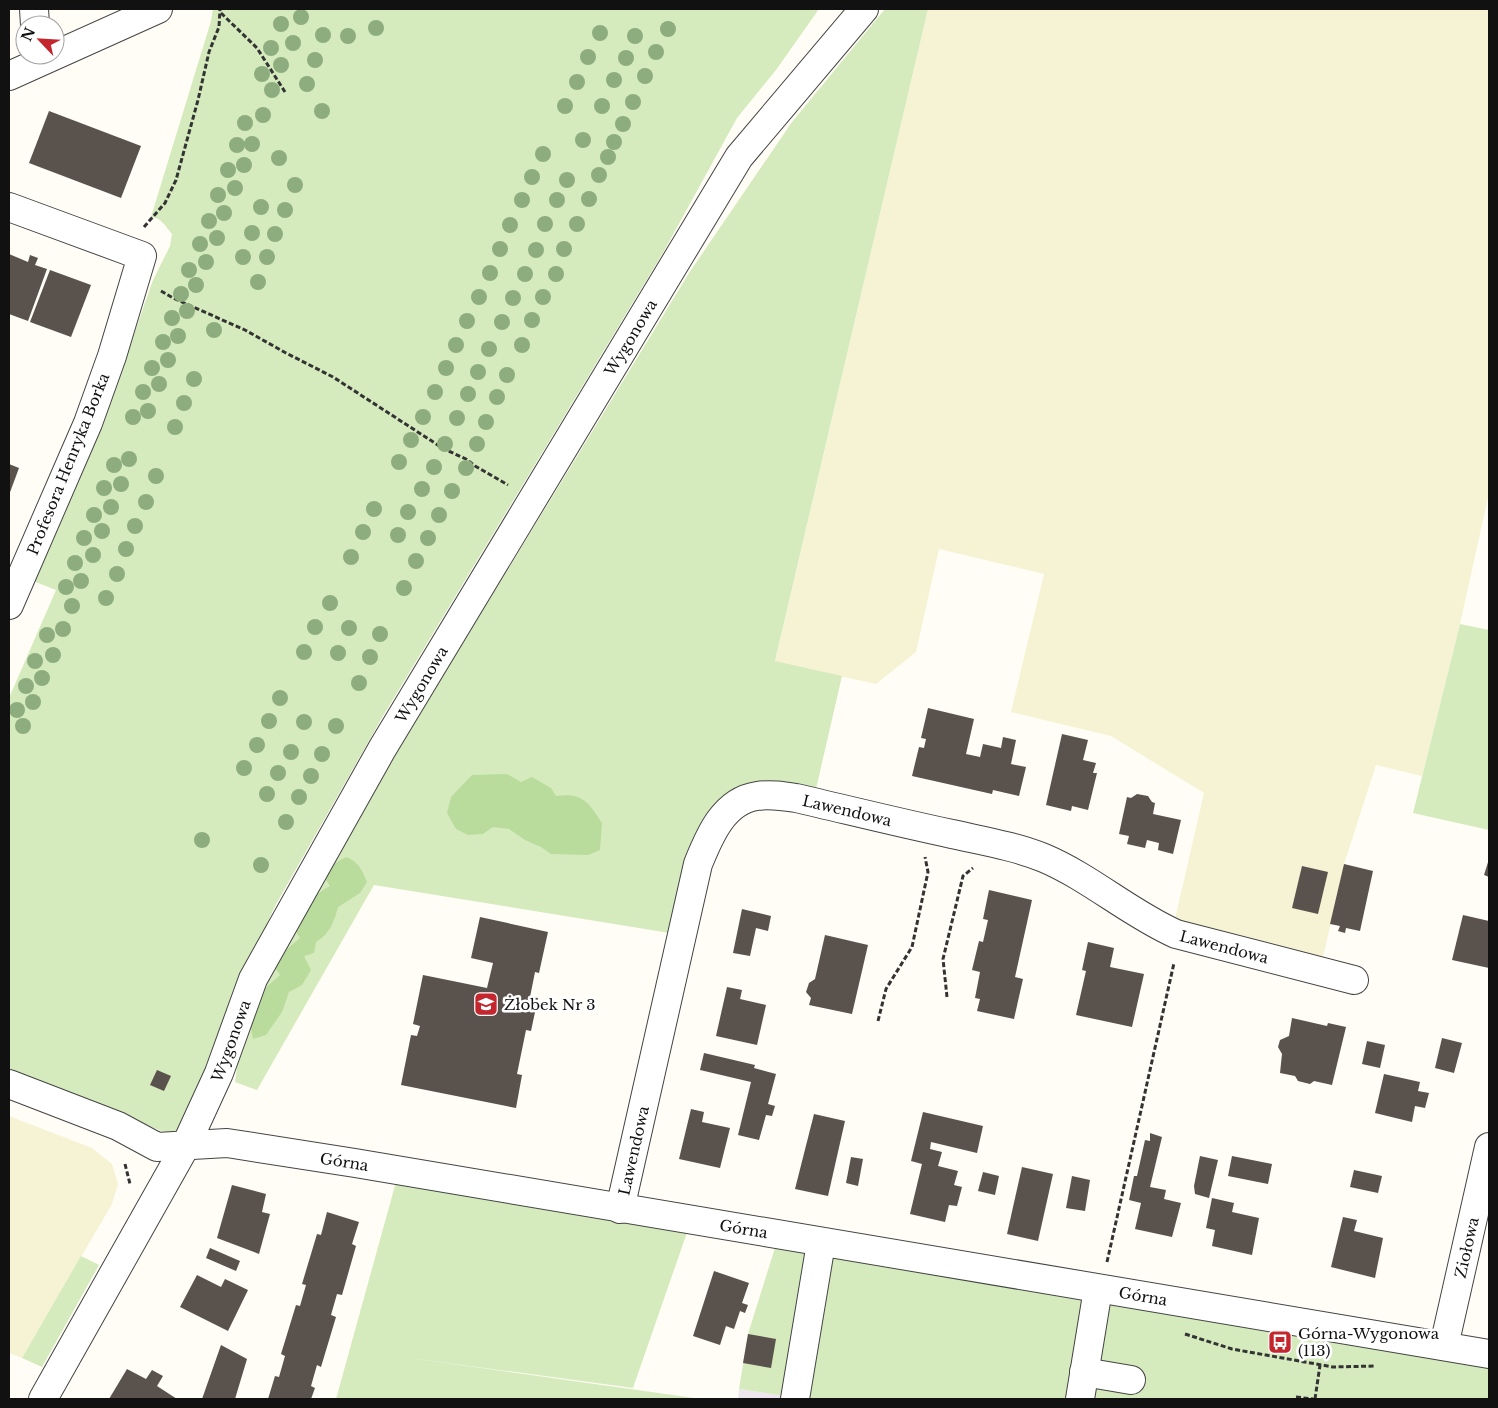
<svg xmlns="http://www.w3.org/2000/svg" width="1498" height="1408" viewBox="0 0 1498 1408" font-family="'Libre Baskerville',serif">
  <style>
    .industrial { fill: #eee6ef }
    .farmland { fill: #f6f3d4 }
    .green { fill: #d5ebbd }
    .forest { fill: #b9dc9c }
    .building { fill: #5a524d }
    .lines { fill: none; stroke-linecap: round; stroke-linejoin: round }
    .minor-casing { stroke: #444; stroke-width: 30 }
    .path { stroke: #333; stroke-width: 3; stroke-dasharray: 5 2.5; stroke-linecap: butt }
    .minor { stroke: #fff; stroke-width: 28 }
    .tree { fill: #8dad7f }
    .labels { text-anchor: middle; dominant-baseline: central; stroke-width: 5; stroke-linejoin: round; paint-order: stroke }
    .street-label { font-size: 15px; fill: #111; stroke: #fff }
    .poi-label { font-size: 15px; fill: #111; stroke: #fff; text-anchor: start }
  </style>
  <rect width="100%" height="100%" fill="#fffdf5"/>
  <!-- industrial -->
  <path class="industrial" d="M739,1389L805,1399H738Z"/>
  <!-- farmland -->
  <g class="farmland">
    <path d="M928,9H1489V493L1460,624L1422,776L1376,765L1344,864L1325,949L1318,971L1172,932L1204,793L1111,736L1011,712L1044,574L939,549L916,652L876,684L775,662Z"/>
    <path d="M9,1116L92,1148L112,1164L118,1184L112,1204L22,1358L9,1353Z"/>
  </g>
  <!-- green -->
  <g class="green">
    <path d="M213,9H819L776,70L737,118L664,251L383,716L275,906L222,1023L209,1060L202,1088L179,1128L173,1132L167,1133L9,1071V698L56,590L33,581L98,437L153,280L170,246L172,234C166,227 161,217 151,217L211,21Z"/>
    <path d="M885,9H928L775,661L842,676L813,802L734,807L682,935L374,885L257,1090L235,1082L241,1039L263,990L277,961L362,805L419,715L689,273L792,122Z"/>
    <path d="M1460,624L1489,630V830L1413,813Z"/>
    <path d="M399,1171L691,1221L633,1388L396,1356L701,1399H336Z"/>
    <path d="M779,1235L1489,1354V1399H805L739,1389L748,1334Z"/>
    <path d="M81,1256L99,1265L42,1367L22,1358Z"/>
  </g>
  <!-- forest -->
  <g class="forest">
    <path d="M507,774L521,782L532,777L551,788L556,796C583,792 589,803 602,823L600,850L588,855L551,854L541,847L525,840L509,829L493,827L483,834L468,835L456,829L447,813L451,797L472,775Z"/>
    <path d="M346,857C358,861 362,870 367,882L360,893L338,907C334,922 330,934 316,942L314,953L304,956L311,970L302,985L289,992L282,1012L266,1035L253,1039L250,1023L263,990L280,975L275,968L281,954L300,938L295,930C305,913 312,894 330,886L326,880C329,867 334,863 346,857Z"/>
  </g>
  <!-- building -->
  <g class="building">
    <path d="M49,111L141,146L121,198L29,163Z"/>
    <path d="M9,254L28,262L30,255L38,258L35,265L47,269L28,321L9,314Z"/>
    <path d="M50,270L91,285L71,337L30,322Z"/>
    <path d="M9,464L19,468L9,495Z"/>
    <path d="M928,708L974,719L966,754L980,757L983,744L1001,748L1003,737L1016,740L1011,764L1026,767L1019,796L993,790L992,794L912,776L919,747L924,748L926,739L921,738Z"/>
    <path d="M1062,734L1088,740L1083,760L1096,763L1093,773H1097L1088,810L1072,806L1071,811L1046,805Z"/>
    <path d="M1137,794L1148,796L1152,802L1155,803L1153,814L1181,820L1173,854L1158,850L1159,843L1147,840L1145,848L1127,844L1129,836L1119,834L1127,797L1131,798Z"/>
    <path d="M1489,859V877L1484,875Z"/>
    <path d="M1344,864L1373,871L1360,931L1346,928L1345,933L1338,931L1340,926L1330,924Z"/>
    <path d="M1302,866L1328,872L1318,914L1292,908Z"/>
    <path d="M989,890L1032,900L1015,977L1023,979L1014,1019L977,1011L980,999L975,998L980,972L972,970L979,941L983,942L988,920L983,919Z"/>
    <path d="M742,909L771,916L768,931L756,928L750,956L733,953Z"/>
    <path d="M1463,915L1489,921V968L1452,960Z"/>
    <path d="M480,917L548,932L539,973L535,972L530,997L538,998L531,1031L526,1030L517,1074L522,1075L516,1108L401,1085L411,1035L417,1036L420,1026L413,1024L423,975L487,988L493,963L471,958Z"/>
    <path d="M825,935L868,945L852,1014L809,1005L811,998L806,992L809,983L815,979Z"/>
    <path d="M1088,942L1114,948L1110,967L1144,974L1132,1027L1076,1015L1086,971L1082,970Z"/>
    <path d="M727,987L742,990L740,999L766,1005L757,1045L716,1036Z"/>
    <path d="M1292,1018L1327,1026L1328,1023L1346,1027L1332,1085L1314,1081L1310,1084L1298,1081L1295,1076L1280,1073L1282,1054L1278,1047L1280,1040L1289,1036Z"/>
    <path d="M1442,1038L1462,1043L1454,1073L1435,1068Z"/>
    <path d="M1367,1041L1385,1045L1380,1068L1362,1064Z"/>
    <path d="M704,1053L755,1065L754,1068L776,1074L768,1104L775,1106L772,1116L766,1115L759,1140L738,1135L751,1082L700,1070Z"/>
    <path d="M157,1070L171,1076L164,1091L150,1085Z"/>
    <path d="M1384,1074L1420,1082L1418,1091L1429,1093L1425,1108L1415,1106L1412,1122L1375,1113Z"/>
    <path d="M691,1109L704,1112L702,1122L730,1128L720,1168L679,1159Z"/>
    <path d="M923,1112L983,1126L977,1153L931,1142L930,1149L942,1152L938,1166L958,1171L954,1185L962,1187L957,1206L949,1205L945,1222L910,1214L922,1164L911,1161Z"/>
    <path d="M814,1114L845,1121L828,1196L795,1189Z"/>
    <path d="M1150,1133L1162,1137L1150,1187L1166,1190L1164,1199L1181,1203L1172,1237L1135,1229L1141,1203L1129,1200L1134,1176H1137L1145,1140L1150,1141Z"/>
    <path d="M1200,1156L1218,1160L1209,1198L1195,1194L1194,1186Z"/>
    <path d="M1232,1156L1272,1164L1268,1184L1228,1176Z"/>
    <path d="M851,1157L863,1159L858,1186L846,1183Z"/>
    <path d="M1022,1167L1053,1174L1038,1241L1007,1234Z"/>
    <path d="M1354,1170L1382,1176L1378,1193L1350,1187Z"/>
    <path d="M983,1172L999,1176L995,1195L978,1191Z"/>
    <path d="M1072,1176L1090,1180L1085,1211L1066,1208Z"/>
    <path d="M232,1185L266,1194L262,1212L270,1214L259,1254L217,1238Z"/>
    <path d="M1212,1198L1234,1203L1232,1212L1259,1218L1252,1255L1212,1246L1215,1230L1206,1228Z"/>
    <path d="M327,1212L359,1222L352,1244L356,1246L342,1295L337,1294L331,1315L336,1317L321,1367L317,1365L311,1386L315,1388L311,1399H268L275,1376L279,1377L285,1356L281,1354L296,1305L300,1306L306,1285L302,1284L317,1234L321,1235Z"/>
    <path d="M1343,1217L1357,1220L1354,1231L1383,1238L1375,1278L1331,1267Z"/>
    <path d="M210,1248L240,1261L236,1271L206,1258Z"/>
    <path d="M714,1271L749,1283L742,1303L748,1305L745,1313L740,1311L734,1329L726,1326L720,1345L693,1336Z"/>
    <path d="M197,1275L221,1287L225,1279L248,1290L228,1331L180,1307Z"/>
    <path d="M748,1334L776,1339L771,1368L743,1363Z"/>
    <path d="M221,1345L247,1359L235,1399H202Z"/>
    <path d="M127,1369L146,1379L152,1370L163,1376L157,1386L177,1399H109Z"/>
  </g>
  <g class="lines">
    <!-- minor casing -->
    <g class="minor-casing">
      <g id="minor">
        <path d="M34,9L35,25"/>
        <path d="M9,76L158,9"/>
        <path d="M9,207L142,256L112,356L88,423L9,605"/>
        <path id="s1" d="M9,1084L118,1126L157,1147L227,1143L355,1163L1489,1354"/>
        <path id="s2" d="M620,1209L698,864C709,837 723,801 757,796C770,794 783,796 796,798C848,810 900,823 952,834C983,841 1014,846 1044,858C1091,878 1129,913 1176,934L1354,980"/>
        <path id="s3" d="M1444,1346L1489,1147"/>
        <path d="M1084,1372L1131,1380"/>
        <path id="s4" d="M43,1399L185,1147L219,1073L253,979L382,749L739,157L864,9"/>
        <path d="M795,1399L821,1243"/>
        <path d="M1080,1399L1098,1289"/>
      </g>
    </g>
    <!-- path -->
    <g class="path">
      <path d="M221,13L257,48L285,92"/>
      <path d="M144,227L165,203L176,180L198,100L209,52L219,27L220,9"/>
      <path d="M161,291L173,298L245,330L286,353L333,377L444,449L466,459L475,466L508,485"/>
      <path d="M947,997L943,959L963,876L973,868"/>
      <path d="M878,1021L886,989L912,947L928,872L925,857"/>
      <path d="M125,1164L130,1184"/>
      <path d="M1107,1262L1174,963"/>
      <path d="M1185,1334L1232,1349L1333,1367L1375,1366"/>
      <path d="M1296,1397L1313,1399"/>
      <path d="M1315,1399L1320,1365"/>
    </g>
    <!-- minor -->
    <use href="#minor" class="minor"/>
  </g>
  <!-- trees -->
  <g class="tree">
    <circle cx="301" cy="17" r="8"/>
    <circle cx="281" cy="24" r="8"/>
    <circle cx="376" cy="28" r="8"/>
    <circle cx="668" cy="29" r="8"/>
    <circle cx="600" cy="33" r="8"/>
    <circle cx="323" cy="35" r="8"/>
    <circle cx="348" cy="36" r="8"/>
    <circle cx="635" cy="36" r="8"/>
    <circle cx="293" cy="43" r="8"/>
    <circle cx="271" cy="48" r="8"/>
    <circle cx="656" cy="52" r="8"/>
    <circle cx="588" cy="57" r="8"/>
    <circle cx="626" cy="58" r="8"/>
    <circle cx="315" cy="60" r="8"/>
    <circle cx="281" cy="65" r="8"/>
    <circle cx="262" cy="74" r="8"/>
    <circle cx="645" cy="76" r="8"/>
    <circle cx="614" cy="80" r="8"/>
    <circle cx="577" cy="82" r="8"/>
    <circle cx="307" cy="84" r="8"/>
    <circle cx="272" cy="90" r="8"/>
    <circle cx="633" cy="102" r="8"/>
    <circle cx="565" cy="106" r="8"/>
    <circle cx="602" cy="106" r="8"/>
    <circle cx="322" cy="111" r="8"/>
    <circle cx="263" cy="115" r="8"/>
    <circle cx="245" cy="123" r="8"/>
    <circle cx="623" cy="124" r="8"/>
    <circle cx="583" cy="140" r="8"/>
    <circle cx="614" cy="142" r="8"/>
    <circle cx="252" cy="144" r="8"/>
    <circle cx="237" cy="145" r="8"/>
    <circle cx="543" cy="154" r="8"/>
    <circle cx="608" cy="157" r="8"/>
    <circle cx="279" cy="158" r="8"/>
    <circle cx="244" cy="165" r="8"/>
    <circle cx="228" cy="170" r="8"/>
    <circle cx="599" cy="175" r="8"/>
    <circle cx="532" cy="177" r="8"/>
    <circle cx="567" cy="180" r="8"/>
    <circle cx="295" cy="185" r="8"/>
    <circle cx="235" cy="188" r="8"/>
    <circle cx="218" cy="195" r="8"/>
    <circle cx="589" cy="199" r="8"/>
    <circle cx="522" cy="200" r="8"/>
    <circle cx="557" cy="200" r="8"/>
    <circle cx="261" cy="207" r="8"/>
    <circle cx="285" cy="210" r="8"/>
    <circle cx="224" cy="213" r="8"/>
    <circle cx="209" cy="221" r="8"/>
    <circle cx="545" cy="224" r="8"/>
    <circle cx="577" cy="224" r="8"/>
    <circle cx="510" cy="225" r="8"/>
    <circle cx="252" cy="233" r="8"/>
    <circle cx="275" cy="234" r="8"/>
    <circle cx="217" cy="238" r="8"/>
    <circle cx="200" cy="244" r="8"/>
    <circle cx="500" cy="249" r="8"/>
    <circle cx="564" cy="249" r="8"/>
    <circle cx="536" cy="250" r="8"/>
    <circle cx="243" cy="257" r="8"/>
    <circle cx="267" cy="257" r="8"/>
    <circle cx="206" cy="262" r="8"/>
    <circle cx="189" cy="270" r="8"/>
    <circle cx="490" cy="273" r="8"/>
    <circle cx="525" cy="274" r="8"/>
    <circle cx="556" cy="274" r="8"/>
    <circle cx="258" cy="282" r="8"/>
    <circle cx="196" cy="285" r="8"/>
    <circle cx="181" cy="294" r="8"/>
    <circle cx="479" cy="297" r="8"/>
    <circle cx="543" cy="297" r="8"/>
    <circle cx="513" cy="298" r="8"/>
    <circle cx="187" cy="311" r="8"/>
    <circle cx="172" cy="318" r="8"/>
    <circle cx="532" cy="320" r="8"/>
    <circle cx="467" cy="321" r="8"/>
    <circle cx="502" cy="322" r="8"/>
    <circle cx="214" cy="330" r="8"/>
    <circle cx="178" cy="336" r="8"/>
    <circle cx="163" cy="342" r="8"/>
    <circle cx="456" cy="345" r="8"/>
    <circle cx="522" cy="345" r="8"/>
    <circle cx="489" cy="349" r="8"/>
    <circle cx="168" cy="360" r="8"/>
    <circle cx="152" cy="368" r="8"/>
    <circle cx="446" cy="368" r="8"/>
    <circle cx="478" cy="372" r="8"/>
    <circle cx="507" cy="375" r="8"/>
    <circle cx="194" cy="379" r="8"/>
    <circle cx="159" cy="384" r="8"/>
    <circle cx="143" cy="392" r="8"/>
    <circle cx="435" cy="392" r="8"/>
    <circle cx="468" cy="394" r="8"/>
    <circle cx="497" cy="397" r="8"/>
    <circle cx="184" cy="403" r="8"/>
    <circle cx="148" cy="411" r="8"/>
    <circle cx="133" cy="417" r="8"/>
    <circle cx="423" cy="417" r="8"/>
    <circle cx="457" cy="418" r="8"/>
    <circle cx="486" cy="422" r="8"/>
    <circle cx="175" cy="427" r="8"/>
    <circle cx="411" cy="440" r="8"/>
    <circle cx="445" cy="444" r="8"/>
    <circle cx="477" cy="444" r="8"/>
    <circle cx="129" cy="459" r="8"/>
    <circle cx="399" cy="462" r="8"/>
    <circle cx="114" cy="465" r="8"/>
    <circle cx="434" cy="467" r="8"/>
    <circle cx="466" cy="468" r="8"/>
    <circle cx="156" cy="476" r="8"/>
    <circle cx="121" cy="484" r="8"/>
    <circle cx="104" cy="488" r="8"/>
    <circle cx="422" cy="489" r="8"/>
    <circle cx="452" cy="491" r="8"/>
    <circle cx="146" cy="502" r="8"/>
    <circle cx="111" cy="507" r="8"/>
    <circle cx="374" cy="509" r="8"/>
    <circle cx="408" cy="512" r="8"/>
    <circle cx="94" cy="515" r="8"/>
    <circle cx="439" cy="515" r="8"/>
    <circle cx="135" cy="526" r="8"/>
    <circle cx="102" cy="531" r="8"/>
    <circle cx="363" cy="532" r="8"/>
    <circle cx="398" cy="535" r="8"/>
    <circle cx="84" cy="538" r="8"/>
    <circle cx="428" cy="538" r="8"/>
    <circle cx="126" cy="549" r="8"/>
    <circle cx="93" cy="555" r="8"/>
    <circle cx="351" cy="557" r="8"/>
    <circle cx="416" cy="561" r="8"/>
    <circle cx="75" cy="563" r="8"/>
    <circle cx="117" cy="574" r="8"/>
    <circle cx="81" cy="581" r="8"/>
    <circle cx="66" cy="587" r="8"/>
    <circle cx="404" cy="588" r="8"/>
    <circle cx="106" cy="598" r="8"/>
    <circle cx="330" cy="603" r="8"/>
    <circle cx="72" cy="606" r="8"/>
    <circle cx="315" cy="627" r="8"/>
    <circle cx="349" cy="628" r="8"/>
    <circle cx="63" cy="629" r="8"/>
    <circle cx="380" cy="634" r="8"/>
    <circle cx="47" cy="635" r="8"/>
    <circle cx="304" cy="652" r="8"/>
    <circle cx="338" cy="653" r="8"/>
    <circle cx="53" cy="655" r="8"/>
    <circle cx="370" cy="657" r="8"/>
    <circle cx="35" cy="661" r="8"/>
    <circle cx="42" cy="678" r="8"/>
    <circle cx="359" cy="683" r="8"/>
    <circle cx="26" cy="686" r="8"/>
    <circle cx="280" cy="698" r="8"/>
    <circle cx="33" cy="702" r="8"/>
    <circle cx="17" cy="710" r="8"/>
    <circle cx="269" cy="721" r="8"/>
    <circle cx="304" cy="722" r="8"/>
    <circle cx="23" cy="726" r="8"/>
    <circle cx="336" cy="726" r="8"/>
    <circle cx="257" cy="745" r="8"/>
    <circle cx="291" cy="752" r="8"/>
    <circle cx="322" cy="754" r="8"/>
    <circle cx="244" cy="768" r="8"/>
    <circle cx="278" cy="773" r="8"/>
    <circle cx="311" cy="776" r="8"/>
    <circle cx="267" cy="794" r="8"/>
    <circle cx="299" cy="797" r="8"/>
    <circle cx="286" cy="822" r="8"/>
    <circle cx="202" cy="840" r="8"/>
    <circle cx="261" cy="865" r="8"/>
  </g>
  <!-- icons -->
  <defs>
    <g id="school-square" transform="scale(1.25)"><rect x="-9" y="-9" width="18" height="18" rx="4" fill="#c4262e" stroke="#fff"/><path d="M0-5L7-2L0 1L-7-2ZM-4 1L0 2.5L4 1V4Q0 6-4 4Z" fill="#fff"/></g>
    <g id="bus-square" transform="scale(1.25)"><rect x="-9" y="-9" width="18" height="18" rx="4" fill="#c4262e" stroke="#fff"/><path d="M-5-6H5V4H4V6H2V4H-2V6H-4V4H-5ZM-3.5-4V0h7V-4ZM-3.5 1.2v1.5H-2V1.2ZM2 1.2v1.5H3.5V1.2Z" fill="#fff"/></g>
  </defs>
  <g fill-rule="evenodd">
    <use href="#school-square" x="486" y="1004"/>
    <use href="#bus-square" x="1280" y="1342"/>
  </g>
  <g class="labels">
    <!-- street labels -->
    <g class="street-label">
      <text stroke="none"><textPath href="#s4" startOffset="1215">Wygonowa</textPath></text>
      <text transform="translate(68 464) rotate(-68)">Profesora Henryka Borka</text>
      <text stroke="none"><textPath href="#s4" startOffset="810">Wygonowa</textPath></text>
      <text stroke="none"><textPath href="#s2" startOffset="540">Lawendowa</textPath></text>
      <text stroke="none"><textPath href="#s2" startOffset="945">Lawendowa</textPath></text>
      <text stroke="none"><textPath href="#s4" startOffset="405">Wygonowa</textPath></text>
      <text stroke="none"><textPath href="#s2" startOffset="60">Lawendowa</textPath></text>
      <text stroke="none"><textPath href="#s1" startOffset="350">Górna</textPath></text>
      <text stroke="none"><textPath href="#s1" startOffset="755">Górna</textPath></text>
      <text stroke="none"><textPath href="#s3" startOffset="101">Ziołowa</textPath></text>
      <text stroke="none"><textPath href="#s1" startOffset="1160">Górna</textPath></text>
    </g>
    <!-- poi labels -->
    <g class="poi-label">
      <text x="504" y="1004">Żłobek Nr 3</text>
      <text x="1298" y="1333">Górna-Wygonowa<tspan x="1298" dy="17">(113)</tspan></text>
    </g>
  </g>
  <!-- border -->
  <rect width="1498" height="1408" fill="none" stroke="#111111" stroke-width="20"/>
  <!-- north arrow -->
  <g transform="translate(40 40) rotate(295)"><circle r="24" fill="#ffffff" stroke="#a0a0a0"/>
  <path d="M0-4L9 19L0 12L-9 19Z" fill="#c4262e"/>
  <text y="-8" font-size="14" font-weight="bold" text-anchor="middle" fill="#111111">N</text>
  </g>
</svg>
